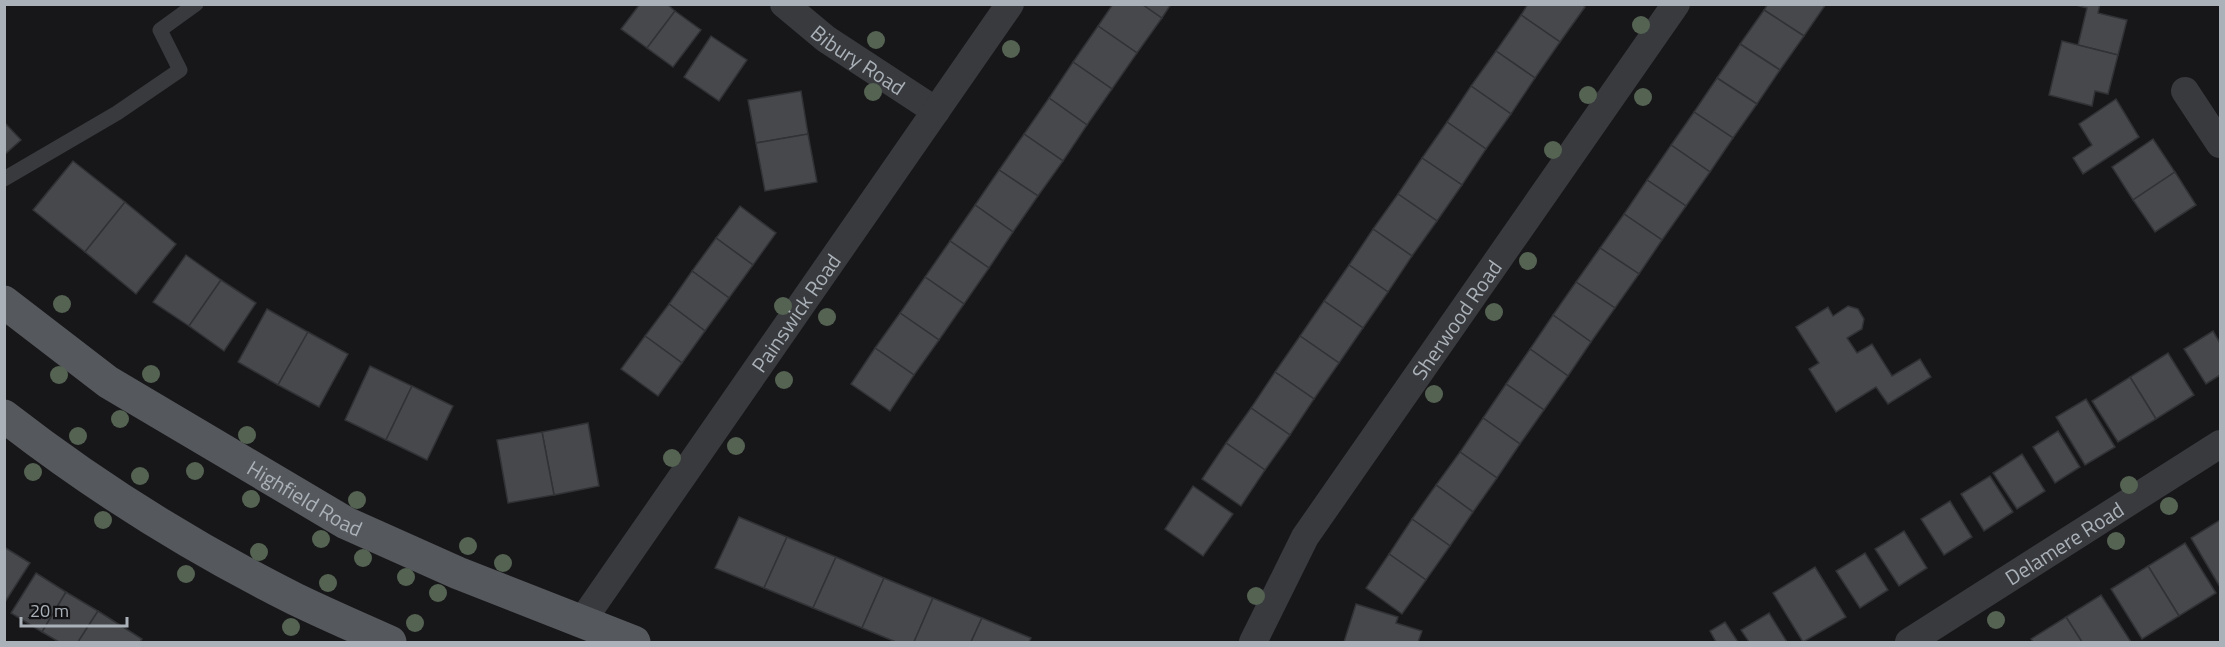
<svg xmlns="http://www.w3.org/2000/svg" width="2225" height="647" viewBox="0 0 2225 647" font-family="'Titillium Web',sans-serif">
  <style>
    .building { fill: #46484c; stroke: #313235; stroke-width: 1.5 }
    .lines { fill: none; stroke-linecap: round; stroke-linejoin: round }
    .service { stroke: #383a3e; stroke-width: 15 }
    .minor { stroke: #383a3e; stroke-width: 28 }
    .primary { stroke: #55585c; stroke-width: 33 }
    .tree { fill: #556353 }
    .labels { text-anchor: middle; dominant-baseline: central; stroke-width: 5; stroke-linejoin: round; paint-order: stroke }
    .street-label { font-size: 21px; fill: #aab1b8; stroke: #121214 }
  </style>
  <rect width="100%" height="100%" fill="#171719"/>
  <!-- building -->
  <g class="building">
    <path d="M640,4H667L675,11L647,48L621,29Z"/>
    <path d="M1113,4H1142L1162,18L1137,53L1098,26Z"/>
    <path d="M1142,4H1171L1162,18Z"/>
    <path d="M1528,4H1582L1585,7L1560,42L1521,15Z"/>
    <path d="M1768,4H1826L1804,36L1764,10Z"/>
    <path d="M2072,4H2100L2098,13L2127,20L2118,55L2078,45L2087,8Z"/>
    <path d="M1764,10L1804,36L1780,70L1740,44Z"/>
    <path d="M675,11L701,30L673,67L647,48Z"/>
    <path d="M1521,15L1560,42L1535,78L1496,51Z"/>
    <path d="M1098,26L1137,53L1112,89L1073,62Z"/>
    <path d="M711,36L747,60L719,101L684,77Z"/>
    <path d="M2062,41L2118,55L2108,94L2095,91L2092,106L2049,95Z"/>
    <path d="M1740,44L1780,70L1757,104L1717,78Z"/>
    <path d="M1496,51L1535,78L1511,114L1471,86Z"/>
    <path d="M1073,62L1112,89L1087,125L1049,98Z"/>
    <path d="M1717,78L1757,104L1733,138L1694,112Z"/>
    <path d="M1471,86L1511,114L1486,149L1447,122Z"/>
    <path d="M801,91L808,134L756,143L748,100Z"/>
    <path d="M1049,98L1087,125L1063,161L1024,134Z"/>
    <path d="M2116,99L2139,137L2083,174L2073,158L2092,145L2079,124Z"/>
    <path d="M1694,112L1733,138L1710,172L1671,145Z"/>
    <path d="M4,122L21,140L4,155Z"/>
    <path d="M1447,122L1486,149L1462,185L1422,158Z"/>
    <path d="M808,134L817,182L765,191L756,143Z"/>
    <path d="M1024,134L1063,161L1038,196L999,170Z"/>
    <path d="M2153,139L2175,172L2133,200L2112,167Z"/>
    <path d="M1671,145L1710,172L1686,206L1647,180Z"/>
    <path d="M1422,158L1462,185L1437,221L1398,194Z"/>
    <path d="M73,161L125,202L85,252L33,210Z"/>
    <path d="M999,170L1038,196L1013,232L975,205Z"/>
    <path d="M2175,172L2196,205L2155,232L2133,200Z"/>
    <path d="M1647,180L1686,206L1662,240L1624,214Z"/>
    <path d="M1398,194L1437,221L1412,256L1373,229Z"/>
    <path d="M125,202L176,244L136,294L85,252Z"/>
    <path d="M975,205L1013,232L989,268L950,241Z"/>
    <path d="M740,206L776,233L753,265L716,238Z"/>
    <path d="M1624,214L1662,240L1639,274L1600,248Z"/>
    <path d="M1373,229L1412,256L1388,292L1349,265Z"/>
    <path d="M716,238L753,265L729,298L692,271Z"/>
    <path d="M950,241L989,268L964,304L925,277Z"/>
    <path d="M1600,248L1639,274L1615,308L1576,282Z"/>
    <path d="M186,255L221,280L189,326L153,302Z"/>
    <path d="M1349,265L1388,292L1363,328L1324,301Z"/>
    <path d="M692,271L729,298L705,331L669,304Z"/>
    <path d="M925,277L964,304L939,340L900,313Z"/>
    <path d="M221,280L256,303L224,351L189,326Z"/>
    <path d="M1576,282L1615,308L1591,342L1553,315Z"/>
    <path d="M1324,301L1363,328L1339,363L1300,336Z"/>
    <path d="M669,304L705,331L682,363L645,336Z"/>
    <path d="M1848,306L1858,309L1864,319L1862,329L1847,338L1857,353L1872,344L1892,376L1920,359L1931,377L1888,404L1876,387L1836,412L1809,369L1819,363L1796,327L1828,307L1833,316Z"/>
    <path d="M267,309L308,332L278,385L238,362Z"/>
    <path d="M900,313L939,340L914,375L875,348Z"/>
    <path d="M1553,315L1591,342L1568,376L1530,349Z"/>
    <path d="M2213,331L2220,343V375L2206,384L2184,349Z"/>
    <path d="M308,332L348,354L319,407L278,385Z"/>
    <path d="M645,336L682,363L658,396L621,369Z"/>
    <path d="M1300,336L1339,363L1314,399L1275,372Z"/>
    <path d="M875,348L914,375L890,411L851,384Z"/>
    <path d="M1530,349L1568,376L1544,410L1506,384Z"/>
    <path d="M2168,353L2194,395L2156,419L2130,377Z"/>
    <path d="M370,366L412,386L386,440L345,420Z"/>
    <path d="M1275,372L1314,399L1290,435L1251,408Z"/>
    <path d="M2130,377L2156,419L2118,442L2092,401Z"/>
    <path d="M1506,384L1544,410L1520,444L1483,418Z"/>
    <path d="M412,386L453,406L427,460L386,440Z"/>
    <path d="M2086,399L2115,447L2085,465L2056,417Z"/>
    <path d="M1251,408L1290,435L1265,470L1226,443Z"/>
    <path d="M1483,418L1520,444L1497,478L1460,452Z"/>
    <path d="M588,423L599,486L554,495L542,432Z"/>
    <path d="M2058,431L2080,467L2055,483L2033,447Z"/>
    <path d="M542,432L554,495L508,503L497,440Z"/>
    <path d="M1226,443L1265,470L1241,506L1202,479Z"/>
    <path d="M1460,452L1497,478L1473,512L1436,485Z"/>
    <path d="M2022,454L2045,491L2017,509L1993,473Z"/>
    <path d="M1990,476L2013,512L1984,531L1961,494Z"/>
    <path d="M1436,485L1473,512L1450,546L1412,519Z"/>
    <path d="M1193,486L1233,514L1203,556L1165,529Z"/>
    <path d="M1950,501L1972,537L1944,555L1921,519Z"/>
    <path d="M739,517L787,537L764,588L715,568Z"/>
    <path d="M1412,519L1450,546L1426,580L1389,554Z"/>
    <path d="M2220,520V587L2191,538Z"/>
    <path d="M1904,531L1927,568L1899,586L1875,549Z"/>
    <path d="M787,537L836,557L813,608L764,588Z"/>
    <path d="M2185,543L2216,593L2179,616L2148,566Z"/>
    <path d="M4,547L30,563L5,602H4Z"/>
    <path d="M1865,553L1888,590L1860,608L1836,571Z"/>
    <path d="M1389,554L1426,580L1402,614L1366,588Z"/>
    <path d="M836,557L884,578L862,628L813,608Z"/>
    <path d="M2148,566L2179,616L2142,639L2111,589Z"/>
    <path d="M1815,567L1846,617L1803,642L1773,593Z"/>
    <path d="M36,573L66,592L42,632L11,613Z"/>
    <path d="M884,578L933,598L914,642H896L862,628Z"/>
    <path d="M66,592L98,611L78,642H59L42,632Z"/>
    <path d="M2101,595L2131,642H2082L2066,617Z"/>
    <path d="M933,598L982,618L971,642H914Z"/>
    <path d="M1356,604L1398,617L1396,623L1422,631L1418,642H1344Z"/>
    <path d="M98,611L142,639L140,642H78Z"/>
    <path d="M1769,613L1787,642H1749L1741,630Z"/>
    <path d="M2066,617L2082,642H2033L2031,639Z"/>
    <path d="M982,618L1031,638L1029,642H971Z"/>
    <path d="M1725,622L1738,642H1716L1710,631Z"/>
  </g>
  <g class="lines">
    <!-- service -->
    <path class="service" d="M4,179L117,113L180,70L160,30L196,4"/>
    <!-- minor -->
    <g class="minor">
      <path id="s1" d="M784,4L826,39L936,111"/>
      <path d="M2185,91L2220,144"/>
      <path id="s2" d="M582,621L1010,4"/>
      <path id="s3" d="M1253,642L1305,537L1676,4"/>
      <path id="s4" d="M1909,642L2220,444"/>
    </g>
    <!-- primary -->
    <g class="primary">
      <path id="s5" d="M4,302L108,382L346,523L458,573L634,642"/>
      <path d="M4,416C94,486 193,548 295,599C326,614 358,628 390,642"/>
    </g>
  </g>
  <!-- trees -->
  <g class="tree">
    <circle cx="1641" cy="25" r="9"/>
    <circle cx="876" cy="40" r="9"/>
    <circle cx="1011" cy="49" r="9"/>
    <circle cx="873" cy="92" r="9"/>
    <circle cx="1588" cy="95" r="9"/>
    <circle cx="1643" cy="97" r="9"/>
    <circle cx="1553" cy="150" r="9"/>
    <circle cx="1528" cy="261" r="9"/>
    <circle cx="62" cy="304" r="9"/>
    <circle cx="783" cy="306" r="9"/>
    <circle cx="1494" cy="312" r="9"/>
    <circle cx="827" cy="317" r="9"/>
    <circle cx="151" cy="374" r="9"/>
    <circle cx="59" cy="375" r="9"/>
    <circle cx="784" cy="380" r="9"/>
    <circle cx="1434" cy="394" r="9"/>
    <circle cx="120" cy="419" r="9"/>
    <circle cx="247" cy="435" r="9"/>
    <circle cx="78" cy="436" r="9"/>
    <circle cx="736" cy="446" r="9"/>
    <circle cx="672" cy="458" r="9"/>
    <circle cx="195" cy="471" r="9"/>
    <circle cx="33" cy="472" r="9"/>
    <circle cx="140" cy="476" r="9"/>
    <circle cx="2129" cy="485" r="9"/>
    <circle cx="251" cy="499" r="9"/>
    <circle cx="357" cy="500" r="9"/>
    <circle cx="2169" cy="506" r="9"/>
    <circle cx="103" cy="520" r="9"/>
    <circle cx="321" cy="539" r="9"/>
    <circle cx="2116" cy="541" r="9"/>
    <circle cx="468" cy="546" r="9"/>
    <circle cx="259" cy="552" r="9"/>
    <circle cx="363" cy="558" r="9"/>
    <circle cx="503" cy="563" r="9"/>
    <circle cx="186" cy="574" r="9"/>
    <circle cx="406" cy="577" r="9"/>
    <circle cx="328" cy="583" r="9"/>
    <circle cx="438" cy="593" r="9"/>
    <circle cx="1256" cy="596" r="9"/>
    <circle cx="1996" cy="620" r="9"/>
    <circle cx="415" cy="623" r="9"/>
    <circle cx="291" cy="627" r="9"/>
  </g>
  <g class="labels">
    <!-- street labels -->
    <g class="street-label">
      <text stroke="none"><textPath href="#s1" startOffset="93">Bibury Road</textPath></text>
      <text stroke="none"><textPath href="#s2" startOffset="375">Painswick Road</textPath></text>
      <text stroke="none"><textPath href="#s3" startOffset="382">Sherwood Road</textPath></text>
      <text stroke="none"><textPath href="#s5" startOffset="360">Highfield Road</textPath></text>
      <text stroke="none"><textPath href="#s4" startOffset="184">Delamere Road</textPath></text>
    </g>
  </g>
  <!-- border -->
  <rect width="2225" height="647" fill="none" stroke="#aab1b8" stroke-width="12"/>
  <!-- scale -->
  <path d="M21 617v9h106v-9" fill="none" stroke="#aab1b8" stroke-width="3"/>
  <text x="30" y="617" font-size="18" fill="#aab1b8" stroke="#121214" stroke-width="4.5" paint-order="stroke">20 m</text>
</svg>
